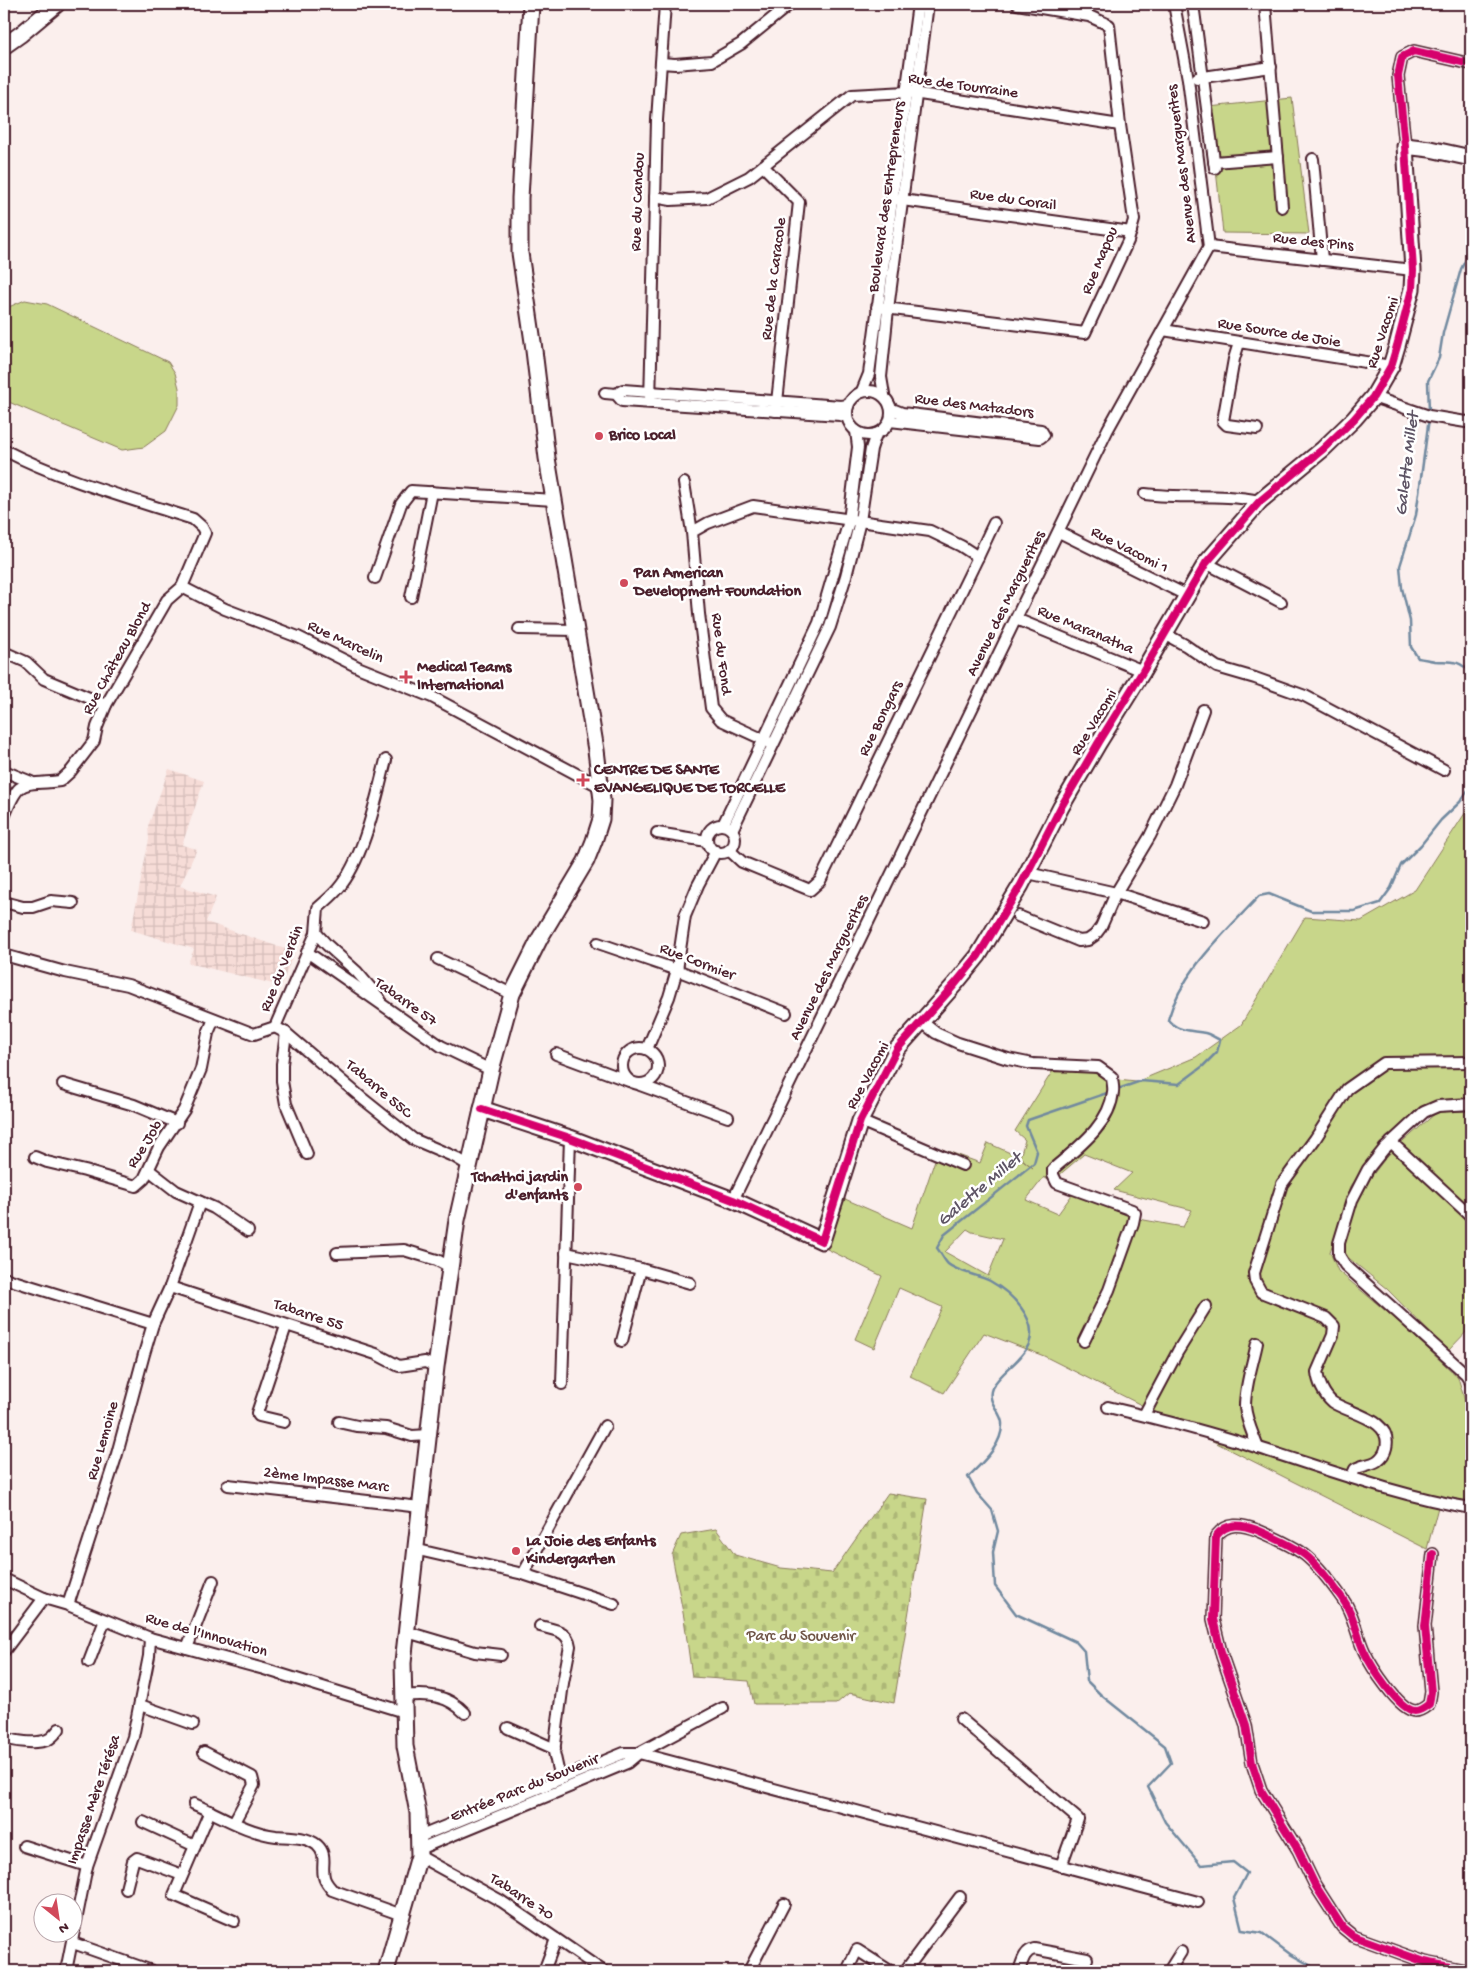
<svg xmlns="http://www.w3.org/2000/svg" width="1475" height="1975" viewBox="0 0 1475 1975" font-family="'Gochi Hand',sans-serif">
  <style>
    .industrial { fill: url(#industrial-grid) }
    .grass { fill: #c8d68a; stroke: #897a5a; fill-rule: evenodd }
    .cemetery { fill: url(#cemetery-stones); stroke: #897a5a }
    .lines { fill: none; stroke-linecap: round; stroke-linejoin: round }
    .stream { stroke: #71899f; stroke-width: 2.5 }
    .street-casing { stroke: #4a1f2b; stroke-width: 14 }
    .secondary-casing { stroke: #4a1f2b; stroke-width: 19 }
    .street { stroke: #fff; stroke-width: 10 }
    .secondary { stroke: #fff; stroke-width: 15 }
    .cycleway-casing { stroke: #fff; stroke-width: 11 }
    .cycleway { stroke: #d6006c; stroke-width: 8 }
    .poi-dot { fill: #d1495b; stroke: #fff; stroke-width: 2 }
    .labels { text-anchor: middle; dominant-baseline: central; stroke-width: 5; stroke-linejoin: round; paint-order: stroke }
    .street-label { font-size: 16px; fill: #4a1f2b; stroke: #fff }
    .poi-label { font-size: 16px; font-weight: bold; fill: #4a1f2b; stroke: #fff; text-anchor: start }
    .park-label { font-size: 16px; fill: #705648; stroke: #fff }
    .water-label { font-size: 18px; font-style: italic; fill: #5e5465; stroke: #fff }
  </style>
  <defs>
    <pattern id="industrial-grid" width="8" height="8" patternUnits="userSpaceOnUse" patternTransform="scale(1.25)"><rect width="8" height="8" fill="#f6dcd7"/><path d="M0 4h8M4 0v8" fill="none" stroke="#d4bcb9"/></pattern>
    <pattern id="cemetery-stones" width="16" height="16" patternUnits="userSpaceOnUse" patternTransform="scale(1.25)"><rect width="16" height="16" fill="#c8d68a"/><path d="M2 7V4a2 2 0 0 1 4 0v3zM10 15v-3a2 2 0 0 1 4 0v3z" fill="#adb777"/></pattern>
  </defs>
  <rect width="100%" height="100%" fill="#fbefed"/>
  <filter id="ink" filterUnits="userSpaceOnUse"><feTurbulence type="fractalNoise" baseFrequency=".02" numOctaves="2"/><feDisplacementMap in="SourceGraphic" scale="10" xChannelSelector="R" yChannelSelector="G"/><feConvolveMatrix kernelMatrix="1 2 1 2 8 2 1 2 1" color-interpolation-filters="sRGB"/></filter>
  <g filter="url(#ink)">
    <!-- industrial -->
    <path class="industrial" d="M169,769L204,781L182,845L197,849L180,886L216,897L206,922L294,952L281,986L188,963L194,949L131,930L149,839L148,826Z"/>
    <!-- grass -->
    <g class="grass">
      <path d="M1292,98L1309,234L1223,233L1209,107Z"/>
      <path d="M25,300L47,304L168,362L175,373L179,388V405L166,431L144,447L122,450L4,400V309Z"/>
      <path d="M1471,804V1099L1442,1100L1417,1109L1383,1143L1351,1186L1330,1252L1338,1271L1399,1322L1458,1377L1467,1408L1471,1469V1514L1438,1507L1427,1549L1044,1356L984,1333L944,1393L910,1376L942,1307L899,1288L874,1348L855,1339L882,1276L827,1249L845,1199L912,1228L939,1148L980,1163L988,1143L1019,1157L1033,1168L1020,1157L1025,1140L1015,1131L1052,1072L1089,1071L1108,1079L1136,1082L1196,1057L1241,1025L1305,917L1361,921L1415,890ZM1084,1154L1132,1173L1114,1190L1192,1210L1183,1227L1133,1218L1074,1192L1058,1214L1026,1200L1044,1177L1051,1182ZM967,1229L972,1232L1003,1239L988,1276L945,1252Z"/>
      <path d="M1471,1111V1327L1448,1351L1387,1289L1345,1255L1343,1246L1362,1189L1387,1156L1437,1112Z"/>
    </g>
    <!-- cemetery -->
    <path class="cemetery" d="M888,1493L927,1499L894,1703L849,1693L836,1704H754L749,1681L692,1677L684,1618L672,1555L681,1535L716,1529L735,1555L781,1568L832,1573Z"/>
    <g class="lines">
      <!-- stream -->
      <g class="stream">
        <path d="M1429,412L1428,381L1439,358L1443,333L1461,269L1471,249"/>
        <path d="M1429,418L1416,515L1400,566L1402,588L1410,621L1411,647L1418,658C1424,659 1429,660 1435,661C1452,662 1458,659 1471,673"/>
        <path d="M1115,1090L1141,1081L1179,1084L1203,1066L1217,1052L1220,1040C1215,1038 1210,1034 1205,1033C1190,1030 1179,1032 1168,1020C1182,970 1225,933 1259,896L1269,894L1311,911H1354L1380,903L1391,888L1401,865L1421,845L1441,820L1460,802L1471,786"/>
        <path d="M1110,1092L1028,1120L1026,1126L1037,1152L1034,1163L944,1235L937,1248C941,1253 944,1260 948,1264C957,1272 979,1275 990,1281C1010,1292 1039,1319 1029,1344C1021,1362 1001,1371 992,1388C986,1402 1001,1411 1002,1423C1003,1445 982,1463 968,1477L977,1493L992,1510L998,1531L993,1552L995,1586L1016,1614L1076,1642L1084,1651L1087,1681L1101,1695L1165,1746L1171,1763L1148,1787L1165,1822L1201,1865L1233,1862L1247,1873L1234,1898L1242,1930L1262,1933L1290,1954L1315,1968L1316,1971"/>
      </g>
      <!-- street casing -->
      <g class="street-casing">
        <g id="street">
          <path d="M1193,4L1215,168"/>
          <path d="M1265,4L1282,207"/>
          <path d="M661,63L675,64L712,61L741,44L790,4"/>
          <path d="M1197,78L1271,67"/>
          <path d="M1405,146L1398,76L1402,57L1414,51L1471,64"/>
          <path d="M1313,159L1322,260"/>
          <path d="M1214,162L1278,157"/>
          <path d="M763,166L799,202L776,411"/>
          <path d="M655,197L671,200L707,198L749,177L852,95L907,92L1120,125"/>
          <path d="M895,199L1131,232"/>
          <path d="M1209,247L1413,270"/>
          <path d="M877,307L1085,333L1128,241L1134,220L1120,125L1109,25L1089,16L1017,4"/>
          <path d="M1163,330L1391,366"/>
          <path d="M1239,343L1234,359L1223,421L1227,425L1257,429"/>
          <circle cx="869" cy="413" r="22"/>
          <path d="M862,391L869,374L918,4"/>
          <path d="M605,393L616,394L622,401L840,415L847,417"/>
          <path d="M616,394L623,390L841,406L848,405"/>
          <path d="M884,395L881,377L888,309L928,4"/>
          <path d="M1373,397L1429,416L1466,422L1471,421"/>
          <path d="M650,402L657,120L665,4"/>
          <path d="M890,421L1040,438L1044,435L1041,430L902,413L892,409"/>
          <path d="M4,450C64,481 129,498 193,519L202,527L205,533L182,587L167,600L106,705L97,727L94,741L71,771L60,781C22,786 20,776 4,817"/>
          <path d="M684,483L692,532"/>
          <path d="M1145,494C1185,499 1221,493 1260,501"/>
          <path d="M1059,532L1186,595"/>
          <path d="M978,557L994,523"/>
          <path d="M1206,563L1281,602"/>
          <path d="M375,578L401,504L411,491L554,500"/>
          <path d="M182,587L225,609L298,637L360,668L432,697L599,786"/>
          <path d="M411,597L432,492"/>
          <path d="M1016,619L1143,671"/>
          <path d="M519,629L576,630"/>
          <path d="M1165,634L1185,645L1217,667L1255,678L1305,696L1444,770"/>
          <path d="M4,652L26,662L44,679L106,705"/>
          <path d="M4,771L31,782"/>
          <path d="M723,825L819,623L849,521L858,447L856,431"/>
          <circle cx="721" cy="839" r="14"/>
          <path d="M732,830L830,627L846,576L860,521L871,449L876,434"/>
          <path d="M657,833L707,841"/>
          <path d="M729,850L742,862L810,890L820,881L978,557L961,546L930,531L753,506L708,523L692,532L699,614L711,708L721,720L773,744"/>
          <path d="M1028,873L1116,893L1203,921"/>
          <path d="M4,902L23,907H33L51,901L73,903"/>
          <path d="M1018,916L1079,941L1088,940L1095,935L1101,927L1116,893L1150,836L1175,785L1203,710"/>
          <path d="M316,933L327,945L357,972L380,999"/>
          <path d="M598,943L677,970L786,1013"/>
          <path d="M307,952L441,1046L491,1070"/>
          <path d="M4,955L65,972L128,985L254,1034L275,1027"/>
          <path d="M438,959L512,994"/>
          <path d="M922,1022L936,1033L958,1043L1008,1059L1033,1064L1098,1067L1112,1077C1112,1082 1114,1087 1113,1092C1110,1125 1076,1149 1053,1169V1175L1057,1183L1132,1210L1135,1213L1133,1223L1109,1290L1084,1341"/>
          <path d="M275,1027L316,933L318,908C325,902 332,896 338,889C364,859 376,799 386,760"/>
          <path d="M275,1027L286,1033L363,1099L413,1139L455,1157L468,1165"/>
          <path d="M286,1033L282,1064V1081L286,1104L307,1154"/>
          <circle cx="640" cy="1066" r="18"/>
          <path d="M647,1049L669,997L677,970L685,916L698,885L716,851"/>
          <path d="M556,1054L629,1081"/>
          <path d="M63,1084L134,1105L177,1123"/>
          <path d="M640,1085L728,1117"/>
          <path d="M1471,1104L1438,1106L1424,1112L1384,1149L1368,1169L1352,1200L1339,1243V1255L1345,1265L1466,1374L1471,1382"/>
          <path d="M860,1121L963,1165"/>
          <path d="M1391,1142L1471,1216"/>
          <path d="M35,1157L47,1162L85,1171L136,1186L144,1179L159,1147L184,1110L201,1069L208,1033L214,1019"/>
          <path d="M149,1170L176,1191L214,1208L248,1231"/>
          <path d="M733,1200L1108,429L1209,247L1188,79L1174,4"/>
          <path d="M337,1253L404,1250L437,1260L450,1267"/>
          <path d="M566,1253L641,1269L690,1283"/>
          <path d="M4,1278L153,1324"/>
          <path d="M170,1287L376,1354L399,1366L425,1362L436,1367"/>
          <path d="M622,1341L641,1269"/>
          <path d="M1257,1343C1253,1363 1245,1385 1245,1406C1246,1420 1253,1434 1258,1448"/>
          <path d="M562,1384L570,1138"/>
          <path d="M1108,1407C1159,1419 1209,1432 1259,1448C1329,1470 1399,1496 1471,1508"/>
          <path d="M1144,1415L1178,1351L1206,1306"/>
          <path d="M284,1422L259,1416L257,1413L286,1326"/>
          <path d="M339,1422L357,1426L386,1428L412,1436L429,1435"/>
          <path d="M1351,1478L1355,1469C1362,1465 1371,1465 1377,1461C1381,1458 1385,1453 1386,1448C1393,1419 1350,1414 1332,1402C1324,1395 1318,1382 1317,1372L1333,1335L1334,1326L1326,1318L1261,1292L1255,1281L1254,1273L1282,1184L1315,1139L1347,1089L1384,1063L1471,1062"/>
          <path d="M228,1485L420,1507"/>
          <path d="M414,1549L523,1574L614,1604"/>
          <path d="M1433,1554L1425,1626L1431,1692L1429,1704C1425,1707 1421,1711 1415,1711C1399,1710 1371,1666 1364,1651C1356,1634 1354,1614 1342,1598C1332,1584 1319,1566 1305,1555C1295,1547 1269,1535 1257,1530C1241,1524 1227,1522 1216,1536L1213,1619L1222,1656L1246,1725L1252,1763L1261,1790L1298,1850L1315,1885L1342,1927L1353,1936L1425,1962L1470,1971"/>
          <path d="M523,1574L605,1426"/>
          <path d="M4,1579L44,1598L68,1605L150,1638L264,1669L404,1712"/>
          <path d="M68,1605L117,1454L144,1354L153,1324L170,1287L200,1202"/>
          <path d="M540,1626C554,1630 568,1630 570,1646L563,1683L554,1752L560,1779"/>
          <path d="M407,1632L475,1652L501,1655"/>
          <path d="M187,1648L213,1581"/>
          <path d="M4,1651L44,1598"/>
          <path d="M89,1662L105,1620"/>
          <path d="M404,1696C427,1693 448,1695 465,1713"/>
          <path d="M140,1705L193,1724"/>
          <path d="M961,1719L1078,1819L1061,1866"/>
          <path d="M508,1728L555,1749"/>
          <path d="M4,1737C14,1742 36,1744 47,1740C52,1738 56,1733 59,1729"/>
          <path d="M204,1752L252,1777L254,1785L234,1822"/>
          <path d="M194,1804C220,1815 248,1833 276,1836C289,1837 306,1836 317,1845C328,1855 321,1865 324,1877C325,1882 329,1886 332,1890L402,1915"/>
          <path d="M210,1811L174,1895L234,1921"/>
          <path d="M143,1822L195,1846"/>
          <path d="M419,1837L624,1753H639L1198,1902"/>
          <path d="M24,1846L87,1866"/>
          <path d="M419,1849L627,1763L639,1753L723,1708"/>
          <path d="M419,1856L501,1901L603,1971"/>
          <path d="M126,1889L133,1861L137,1858L182,1875"/>
          <path d="M73,1943L152,1971"/>
          <path d="M66,1971L87,1866L133,1737L149,1656L150,1638"/>
          <path d="M544,1971L556,1939"/>
          <path d="M749,1971L784,1904"/>
          <path d="M847,1971L857,1950L890,1971"/>
          <path d="M905,1971L960,1897"/>
          <path d="M1019,1971C1022,1963 1024,1951 1034,1949L1087,1959"/>
          <path d="M1169,1971L1181,1952"/>
        </g>
      </g>
      <!-- secondary casing -->
      <g class="secondary-casing">
        <g id="secondary">
          <path d="M4,46L21,34L57,4"/>
          <path d="M482,1109L570,1138L733,1200L822,1241L860,1121L897,1049L955,984L978,956L1021,885L1061,807L1099,742L1143,671L1206,563L1260,501L1323,449L1354,419L1373,397L1391,366L1397,346L1412,289L1413,270L1405,146L1430,149L1471,158"/>
          <path d="M386,1971L419,1856L418,1813L405,1746L403,1663L436,1367L457,1220L491,1070L512,994L540,938L586,861L594,841L601,819L602,800L596,750L547,458L533,342L520,253V198L531,4"/>
        </g>
      </g>
      <!-- street -->
      <use href="#street" class="street"/>
      <!-- secondary -->
      <use href="#secondary" class="secondary"/>
      <!-- cycleway casing -->
      <g class="cycleway-casing">
        <g id="cycleway">
          <path d="M482,1109L570,1138L733,1200L822,1241L860,1121L897,1049L955,984L978,956L1021,885L1061,807L1099,742L1143,671L1206,563L1260,501L1323,449L1354,419L1373,397L1391,366L1397,346L1412,289L1413,270L1405,146L1398,76L1402,57L1414,51L1471,64"/>
          <path d="M1433,1554L1425,1626L1431,1692L1429,1704C1425,1707 1421,1711 1415,1711C1399,1710 1371,1666 1364,1651C1356,1634 1354,1614 1342,1598C1332,1584 1319,1566 1305,1555C1295,1547 1269,1535 1257,1530C1241,1524 1227,1522 1216,1536L1213,1619L1222,1656L1246,1725L1252,1763L1261,1790L1298,1850L1315,1885L1342,1927L1353,1936L1425,1962L1470,1971"/>
        </g>
      </g>
      <!-- cycleway -->
      <use href="#cycleway" class="cycleway"/>
    </g>
  </g>
  <!-- markers -->
  <g class="poi-dot">
    <circle cx="599" cy="436" r="5"/>
    <circle cx="624" cy="583" r="5"/>
    <path d="M403.5 669.5h5v5h5v5h-5v5h-5v-5h-5v-5h5z"/>
    <path d="M580.5 772.5h5v5h5v5h-5v5h-5v-5h-5v-5h5z"/>
    <circle cx="578" cy="1187" r="5"/>
    <circle cx="516" cy="1551" r="5"/>
  </g>
  <g class="labels">
    <!-- street labels -->
    <g class="street-label">
      <text transform="translate(963 87) rotate(8)">Rue de Tourraine</text>
      <text transform="translate(1183 164) rotate(-97)">Avenue des Marguerites</text>
      <text transform="translate(888 197) rotate(-82)">Boulevard des Entrepreneurs</text>
      <text transform="translate(1013 201) rotate(8)">Rue du Corail</text>
      <text transform="translate(639 202) rotate(-88)">Rue du Candou</text>
      <text transform="translate(1313 243) rotate(6)">Rue des Pins</text>
      <text transform="translate(1101 261) rotate(-67)">Rue Mapou</text>
      <text transform="translate(775 279) rotate(-83)">Rue de la Caracole</text>
      <text transform="translate(1384 333) rotate(-72)">Rue Vacomi</text>
      <text transform="translate(1279 334) rotate(9)">Rue Source de Joie</text>
      <text transform="translate(974 407) rotate(7)">Rue des Matadors</text>
      <text transform="translate(1129 551) rotate(27)">Rue Vacomi 1</text>
      <text transform="translate(1007 604) rotate(-64)">Avenue des Marguerites</text>
      <text transform="translate(1085 631) rotate(23)">Rue Maranatha</text>
      <text transform="translate(345 643) rotate(25)">Rue Marcelin</text>
      <text transform="translate(720 654) rotate(83)">Rue du Fond</text>
      <text transform="translate(118 659) rotate(-61)">Rue Château Blond</text>
      <text transform="translate(882 719) rotate(-64)">Rue Bongars</text>
      <text transform="translate(1095 723) rotate(-59)">Rue Vacomi</text>
      <text transform="translate(697 963) rotate(21)">Rue Cormier</text>
      <text transform="translate(830 968) rotate(-64)">Avenue des Marguerites</text>
      <text transform="translate(283 969) rotate(-68)">Rue du Verdin</text>
      <text transform="translate(405 1003) rotate(35)">Tabarre 57</text>
      <text transform="translate(869 1076) rotate(-62)">Rue Vacomi</text>
      <text transform="translate(378 1090) rotate(40)">Tabarre 55C</text>
      <text transform="translate(146 1145) rotate(-58)">Rue Job</text>
      <text transform="translate(308 1316) rotate(18)">Tabarre 55</text>
      <text transform="translate(104 1441) rotate(-74)">Rue Lemoine</text>
      <text transform="translate(326 1481) rotate(7)">2ème Impasse Marc</text>
      <text transform="translate(206 1636) rotate(16)">Rue de l'Innovation</text>
      <text transform="translate(525 1789) rotate(-22)">Entrée Parc du Souvenir</text>
      <text transform="translate(95 1800) rotate(-71)">Impasse Mère Térésa</text>
      <text transform="translate(521 1898) rotate(33)">Tabarre 70</text>
    </g>
    <!-- poi labels -->
    <g class="poi-label">
      <text x="609" y="436">Brico Local</text>
      <text x="634" y="574">Pan American<tspan x="634" dy="18">Development Foundation</tspan></text>
      <text x="417" y="668">Medical Teams<tspan x="417" dy="18">International</tspan></text>
      <text x="594" y="771">CENTRE DE SANTE<tspan x="594" dy="18">EVANGELIQUE DE TORCELLE</tspan></text>
      <text x="568" y="1178" text-anchor="end">Tchathci jardin<tspan x="568" dy="18">d'enfants</tspan></text>
      <text x="526" y="1542">La Joie des Enfants<tspan x="526" dy="18">Kindergarten</tspan></text>
    </g>
    <!-- park labels -->
    <g class="park-label">
      <text x="801" y="1637">Parc du Souvenir</text>
    </g>
    <!-- water labels -->
    <g class="water-label">
      <text transform="translate(1408 464) rotate(-83)">Galette Millet</text>
      <text transform="translate(980 1190) rotate(-40)">Galette Millet</text>
    </g>
  </g>
  <!-- margin -->
  <rect width="1475" height="1975" fill="none" stroke="#fff" stroke-width="20"/>
  <rect x="10" y="10" width="1455" height="1955" fill="none" stroke="#4a1f2b" stroke-width="2" filter="url(#ink)"/>
  <!-- north arrow -->
  <g transform="translate(58 1918) rotate(150)"><circle r="24" fill="#ffffff" stroke="#b7a5aa"/>
  <path d="M0-4L9 19L0 12L-9 19Z" fill="#d1495b"/>
  <text y="-8" font-size="14" font-weight="bold" text-anchor="middle" fill="#4a1f2b">N</text>
  </g>
</svg>
